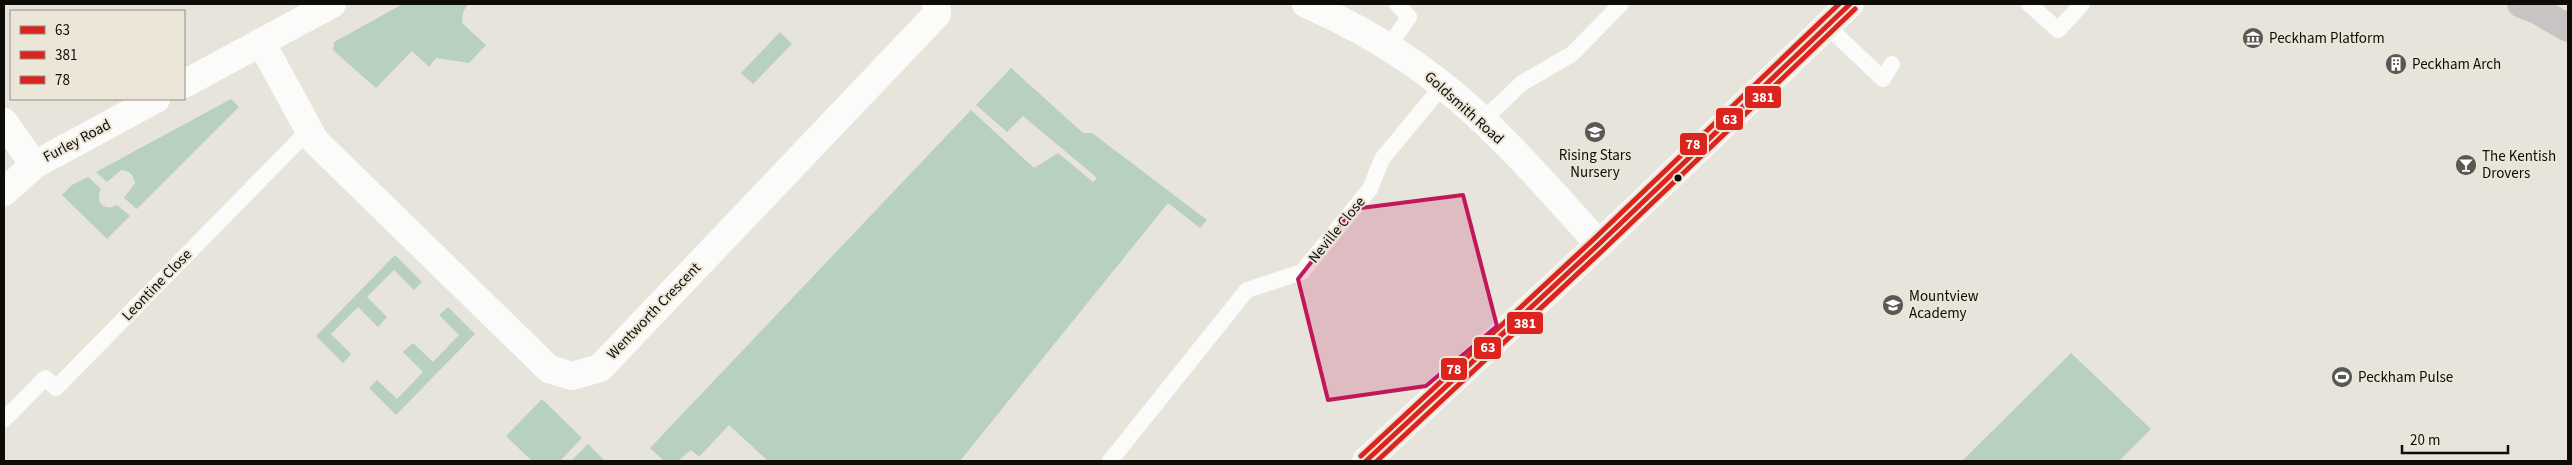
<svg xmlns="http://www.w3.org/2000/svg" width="2572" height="465" viewBox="0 0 2572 465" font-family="'Source Sans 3',sans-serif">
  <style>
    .green { fill: #b8d0bf }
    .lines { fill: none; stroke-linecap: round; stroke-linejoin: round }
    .service { stroke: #fbfbfa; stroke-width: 16 }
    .minor { stroke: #fbfbfa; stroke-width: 28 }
    .tertiary { stroke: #fbfbfa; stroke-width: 28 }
    .secondary { stroke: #f9f7f6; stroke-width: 28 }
    .trunk { stroke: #c9c3c3; stroke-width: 28 }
    .bus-1-casing { stroke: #ebe6d8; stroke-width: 9 }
    .bus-2-casing { stroke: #ebe6d8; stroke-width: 9 }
    .bus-3-casing { stroke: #ebe6d8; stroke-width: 9 }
    .bus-1 { stroke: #dc241f; stroke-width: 5 }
    .bus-2 { stroke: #dc241f; stroke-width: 5 }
    .bus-3 { stroke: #dc241f; stroke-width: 5 }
    .marked { fill: #c2185b; fill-opacity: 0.2; stroke: #c2185b; stroke-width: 4; stroke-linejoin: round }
    .bus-dot { fill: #0d0c07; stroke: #ebe6d8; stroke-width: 2 }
    .labels { text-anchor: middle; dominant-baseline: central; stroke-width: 4; stroke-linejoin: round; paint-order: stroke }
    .poi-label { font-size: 15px; fill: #0d0c07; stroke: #ebe6d8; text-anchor: start }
    .street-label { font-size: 15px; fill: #0d0c07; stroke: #ebe6d8 }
    .line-badge { stroke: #ebe6d8; stroke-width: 2 }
    .badge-label { font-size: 14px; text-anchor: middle; font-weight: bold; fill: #fff }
  </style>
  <rect width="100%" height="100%" fill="#e7e4dc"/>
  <!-- green -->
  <g class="green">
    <path d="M403,4H468L463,12L462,23L486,45L469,63L436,58L429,67L412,51L376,88L333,50L334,42Z"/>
    <path d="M780,32L792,44L753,84L741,73Z"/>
    <path d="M1011,68L1083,133H1092L1207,220L1200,228L1168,203L960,461H768L729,425L699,457L691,450L678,461H664L650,448L971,110L1034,168L1058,153L1093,182L1097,178L1023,116L1007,132L976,105Z"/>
    <path d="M231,99L239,107L137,209L124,198L135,183C133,174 130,171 121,170L107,182L96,172Z"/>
    <path d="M88,177L101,189C94,202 105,212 117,205L130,216L107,239L62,195L72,185Z"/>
    <path d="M395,255L422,282L414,290L394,270L367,297L387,317L378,327L358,307L331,334L351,354L343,363L316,336Z"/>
    <path d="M448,307L475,334L396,415L369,388L377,380L397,399L423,372L403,352L413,343L433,362L459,335L439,315Z"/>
    <path d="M2071,353L2151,429L2119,461H1962Z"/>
    <path d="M542,399L582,438L560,461H532L506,436Z"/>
    <path d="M588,444L605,461H571Z"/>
  </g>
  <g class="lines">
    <!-- service -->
    <g class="service">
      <path d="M2029,4L2058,30L2082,4"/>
      <path d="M1827,26L1883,79L1892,64"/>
      <path d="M1389,46L1409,17L1397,4"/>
      <path d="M1482,121L1522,83L1572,54L1621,4"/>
      <path d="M4,420L45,378L56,388L309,130"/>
      <path d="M1110,461L1247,290L1302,272L1370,189L1382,159L1443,85"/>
    </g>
    <!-- minor -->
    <g class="minor">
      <path d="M261,42L315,141L549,369L572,376L600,368L937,14L936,4"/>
      <path d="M184,84L332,4"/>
      <path d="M4,122L34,165"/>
      <path d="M4,192L34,165L156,99"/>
    </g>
    <!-- tertiary -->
    <path class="tertiary" d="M1306,4C1354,25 1401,52 1442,85C1499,130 1550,190 1599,244"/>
    <!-- secondary -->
    <path class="secondary" d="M1366,461L1599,244L1850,4"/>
    <!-- trunk -->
    <path class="trunk" d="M2521,4L2537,10L2568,28"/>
    <!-- bus-1 casing -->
    <g class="bus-1-casing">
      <path id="bus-1" d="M1366,461L1599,244L1850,4"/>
    </g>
    <!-- bus-2 casing -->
    <g class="bus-2-casing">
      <path id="bus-2" d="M1377,461L1604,249L1855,9"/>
    </g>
    <!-- bus-3 casing -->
    <g class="bus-3-casing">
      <path id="bus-3" d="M1361,456L1594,239L1839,4"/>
    </g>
    <!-- bus-1 -->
    <use href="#bus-1" class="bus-1"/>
    <!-- bus-2 -->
    <use href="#bus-2" class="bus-2"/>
    <!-- bus-3 -->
    <use href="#bus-3" class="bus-3"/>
  </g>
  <!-- marked area -->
  <path class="marked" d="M1463,195L1497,326L1426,386L1328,400L1298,279L1353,209Z"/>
  <!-- icons -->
  <defs>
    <g id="museum-disc" transform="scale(1.125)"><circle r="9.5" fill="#595852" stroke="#ebe6d8"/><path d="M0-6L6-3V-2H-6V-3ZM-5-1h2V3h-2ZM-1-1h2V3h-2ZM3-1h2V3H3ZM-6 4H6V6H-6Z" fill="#fff"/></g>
    <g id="building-disc" transform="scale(1.125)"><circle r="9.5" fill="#595852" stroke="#ebe6d8"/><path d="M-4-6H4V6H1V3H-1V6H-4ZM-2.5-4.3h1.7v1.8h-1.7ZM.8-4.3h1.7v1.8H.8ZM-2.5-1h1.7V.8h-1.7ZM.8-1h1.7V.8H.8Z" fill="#fff"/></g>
    <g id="school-disc" transform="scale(1.125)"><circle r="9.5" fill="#595852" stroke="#ebe6d8"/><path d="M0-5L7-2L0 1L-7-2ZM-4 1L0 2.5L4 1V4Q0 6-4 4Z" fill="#fff"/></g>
    <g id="bar-disc" transform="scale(1.125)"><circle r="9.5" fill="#595852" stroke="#ebe6d8"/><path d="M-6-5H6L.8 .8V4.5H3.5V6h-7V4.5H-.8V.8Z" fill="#fff"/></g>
    <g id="university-disc" transform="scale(1.125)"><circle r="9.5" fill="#595852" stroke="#ebe6d8"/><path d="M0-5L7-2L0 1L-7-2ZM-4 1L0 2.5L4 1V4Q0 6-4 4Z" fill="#fff"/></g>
    <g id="stadium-disc" transform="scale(1.125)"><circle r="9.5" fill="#595852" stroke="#ebe6d8"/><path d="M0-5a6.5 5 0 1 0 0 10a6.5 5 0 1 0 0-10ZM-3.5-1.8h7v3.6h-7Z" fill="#fff"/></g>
  </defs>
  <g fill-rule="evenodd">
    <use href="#museum-disc" x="2253" y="38"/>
    <use href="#building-disc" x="2396" y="64"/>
    <use href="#school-disc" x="1595" y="132"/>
    <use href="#bar-disc" x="2466" y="165"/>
    <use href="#university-disc" x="1893" y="305"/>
    <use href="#stadium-disc" x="2342" y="377"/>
  </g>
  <!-- markers -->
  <circle class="bus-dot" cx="1678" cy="178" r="4.5"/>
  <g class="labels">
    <!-- poi labels -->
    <g class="poi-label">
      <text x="2269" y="38">Peckham Platform</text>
      <text x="2412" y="64">Peckham Arch</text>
      <text x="1595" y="155" text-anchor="middle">Rising Stars<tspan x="1595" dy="17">Nursery</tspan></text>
      <text x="2482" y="156">The Kentish<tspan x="2482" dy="17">Drovers</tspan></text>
      <text x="1909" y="296">Mountview<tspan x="1909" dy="17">Academy</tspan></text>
      <text x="2358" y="377">Peckham Pulse</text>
    </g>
    <!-- street labels -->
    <g class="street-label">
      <text transform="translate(1464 108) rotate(42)">Goldsmith Road</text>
      <text transform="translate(77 141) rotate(-28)">Furley Road</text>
      <text transform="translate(1337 230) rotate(-51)">Neville Close</text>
      <text transform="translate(157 285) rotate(-46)">Leontine Close</text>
      <text transform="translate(654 311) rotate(-46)">Wentworth Crescent</text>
    </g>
  </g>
  <g class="line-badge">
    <rect x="1744" y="85" width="38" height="24" rx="5" fill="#dc241f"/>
    <rect x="1715" y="107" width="29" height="24" rx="5" fill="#dc241f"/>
    <rect x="1679" y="132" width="29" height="24" rx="5" fill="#dc241f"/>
    <rect x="1506" y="311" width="38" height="24" rx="5" fill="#dc241f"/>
    <rect x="1473" y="336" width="29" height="24" rx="5" fill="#dc241f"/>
    <rect x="1440" y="357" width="28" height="24" rx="5" fill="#dc241f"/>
  </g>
  <g class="badge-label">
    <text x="1763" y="102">381</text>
    <text x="1730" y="124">63</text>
    <text x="1693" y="149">78</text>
    <text x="1525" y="328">381</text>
    <text x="1488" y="352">63</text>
    <text x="1454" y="374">78</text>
  </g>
  <!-- border -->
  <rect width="2572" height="465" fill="none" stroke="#0d0c07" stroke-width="10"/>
  <!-- legend -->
  <rect x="10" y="10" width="175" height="90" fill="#ebe6d8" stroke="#928f84"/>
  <rect x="20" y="26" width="25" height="8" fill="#dc241f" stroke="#928f84"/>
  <text x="55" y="35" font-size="15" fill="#0d0c07">63</text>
  <rect x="20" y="51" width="25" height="8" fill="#dc241f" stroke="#928f84"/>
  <text x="55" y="60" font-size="15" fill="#0d0c07">381</text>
  <rect x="20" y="76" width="25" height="8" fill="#dc241f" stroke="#928f84"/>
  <text x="55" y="85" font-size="15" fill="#0d0c07">78</text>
  <!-- scale -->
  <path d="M2402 445v8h106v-8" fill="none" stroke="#0d0c07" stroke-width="2.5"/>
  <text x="2410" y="445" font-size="15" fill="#0d0c07" stroke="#ebe6d8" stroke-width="4" paint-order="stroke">20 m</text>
</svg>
